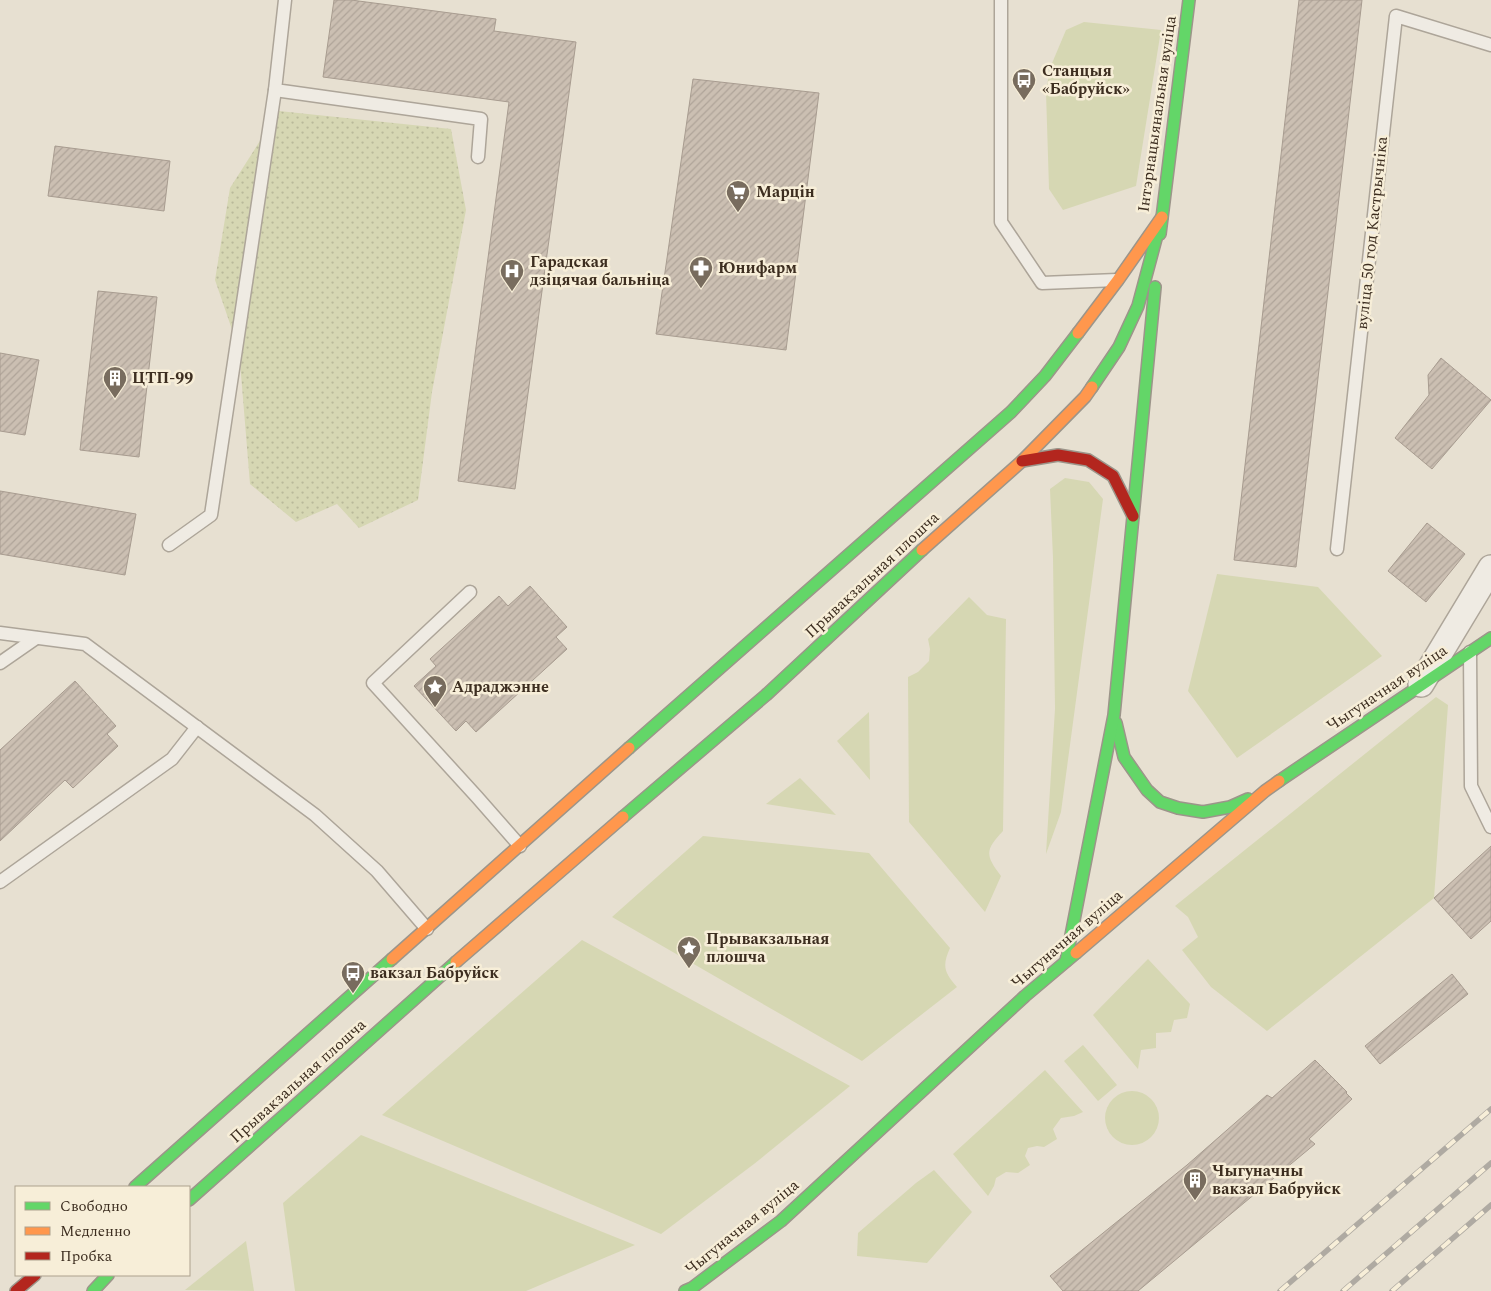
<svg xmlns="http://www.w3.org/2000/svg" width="1491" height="1291" viewBox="0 0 1491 1291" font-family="Spectral,serif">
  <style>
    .grass { fill: #d6d7b3 }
    .park { fill: url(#park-dots) }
    .building { fill: url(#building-hatch); stroke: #a89c90 }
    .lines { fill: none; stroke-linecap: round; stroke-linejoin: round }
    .lane-casing { stroke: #ada599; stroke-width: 15 }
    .street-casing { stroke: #ada599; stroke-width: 28 }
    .fast-casing { stroke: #9c958a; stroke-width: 14 }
    .slow-casing { stroke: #9c958a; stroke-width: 14 }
    .jam-casing { stroke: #9c958a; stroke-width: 14 }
    .lane { stroke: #efebe3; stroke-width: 12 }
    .street { stroke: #efebe3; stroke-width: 25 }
    .fast { stroke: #63d668; stroke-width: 11 }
    .slow { stroke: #ff974d; stroke-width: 11 }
    .jam { stroke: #b3261e; stroke-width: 11 }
    .rail-casing { stroke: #afaaa2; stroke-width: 5.5 }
    .rail { stroke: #f7eed8; stroke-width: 4; stroke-dasharray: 11; stroke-linecap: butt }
    .labels { text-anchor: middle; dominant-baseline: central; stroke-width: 5; stroke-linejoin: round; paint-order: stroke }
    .poi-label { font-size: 16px; font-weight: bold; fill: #3d2e20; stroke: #f7eed8; text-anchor: start }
    .street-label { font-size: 16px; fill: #3d2e20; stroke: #f7eed8 }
  </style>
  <defs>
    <pattern id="park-dots" width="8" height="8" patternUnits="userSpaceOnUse" patternTransform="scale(1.25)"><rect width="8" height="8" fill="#d6d7b3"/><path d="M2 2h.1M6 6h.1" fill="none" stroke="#b9b99a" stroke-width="1.8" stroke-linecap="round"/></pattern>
    <pattern id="building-hatch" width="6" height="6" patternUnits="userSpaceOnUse" patternTransform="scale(1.25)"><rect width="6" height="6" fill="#cbbfb2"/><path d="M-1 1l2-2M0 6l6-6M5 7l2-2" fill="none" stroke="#afa499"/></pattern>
  </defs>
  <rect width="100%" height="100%" fill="#e7e0d1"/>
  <!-- grass -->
  <g class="grass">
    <path d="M1084,22L1161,30L1136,186L1063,210L1049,189L1046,92L1050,68L1066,30Z"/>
    <path d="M1065,478L1089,482L1103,499L1061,812L1046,854L1055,709L1053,558L1050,489Z"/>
    <path d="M1217,574L1318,587L1382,656L1237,758L1188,691Z"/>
    <path d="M969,597L987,615L1006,619L1003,831C985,850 985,855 1001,876L985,912L909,822L908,677L918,672L929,661L930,649L928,639Z"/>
    <path d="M1436,697L1448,705L1434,898L1267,1031L1211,987L1182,950L1198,937L1188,917L1175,906Z"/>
    <path d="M869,712L870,780L837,741Z"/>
    <path d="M800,778L836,815L766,804Z"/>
    <path d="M703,836L869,853L950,948C942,966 944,972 957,987L862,1061L612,917Z"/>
    <path d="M582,940L850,1086L754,1164L661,1234L382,1115Z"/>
    <path d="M1148,959L1190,1004L1187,1018L1174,1020L1171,1032L1156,1033V1048L1141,1050L1138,1069L1093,1015Z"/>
    <path d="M1083,1045L1117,1085L1098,1101L1064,1061Z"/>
    <path d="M1045,1070L1083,1112L1074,1116L1061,1118L1053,1129L1057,1139L1044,1147L1037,1146L1028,1148L1025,1156L1030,1165L1018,1173L1006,1172L996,1178L994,1186L988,1196L953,1154Z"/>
    <circle cx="1132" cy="1118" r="27"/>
    <path d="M361,1135L635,1245L526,1291H295L283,1203Z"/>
    <path d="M934,1170L972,1212L927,1263L857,1256L858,1233L916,1183Z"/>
    <path d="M246,1241L254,1291L185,1290Z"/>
  </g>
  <!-- park -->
  <path class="park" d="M279,111L451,129L466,210L432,392L418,500L359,528L337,504L296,522L250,484L239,350L215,280L230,188Z"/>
  <!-- building -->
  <g class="building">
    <path d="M334,0H351L496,19L494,31L576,42L515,489L458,481L509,102L323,77Z"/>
    <path d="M1299,0H1362L1296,567L1234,560Z"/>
    <path d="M693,79L819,93L786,350L656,334Z"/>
    <path d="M55,146L170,161L164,211L48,196Z"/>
    <path d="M98,291L157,297L139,457L80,450Z"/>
    <path d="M0,353L39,360L25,435L0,431Z"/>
    <path d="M1441,358L1491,400L1432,469L1395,438L1429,395L1428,375Z"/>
    <path d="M0,491L136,514L125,575L0,554Z"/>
    <path d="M1427,523L1465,554L1426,602L1388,571Z"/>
    <path d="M530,586L567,627L556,637L567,649L476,732L466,721L456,731L414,686L436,666L430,659L499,596L508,606Z"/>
    <path d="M75,681L116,726L107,734L118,746L73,788L65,780L0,841V750Z"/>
    <path d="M1491,846V921L1471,939L1434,898Z"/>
    <path d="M1452,974L1468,994L1380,1064L1365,1046Z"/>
    <path d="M1315,1060L1347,1092L1346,1093L1352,1099L1309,1139L1315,1144L1138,1291H1063L1050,1276L1187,1165L1267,1095L1272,1098Z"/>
  </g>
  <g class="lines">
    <!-- lane casing -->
    <g class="lane-casing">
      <g id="lane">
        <path d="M285,0L275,90L481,119L478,157"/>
        <path d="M1001,0V222L1042,283L1117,280"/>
        <path d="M169,545L211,515L275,90"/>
        <path d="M1337,549L1396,16L1491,45"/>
        <path d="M470,592L373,683L477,797L520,846"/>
        <path d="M0,633L85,644L315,815L377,871L427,929"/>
        <path d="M1470,652L1471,786L1491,827"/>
        <path d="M0,663L36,638"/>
        <path d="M0,882L172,759L197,727"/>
      </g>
    </g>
    <!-- street casing -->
    <g class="street-casing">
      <path id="street" d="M1421,684L1491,568"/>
    </g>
    <!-- fast casing -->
    <g class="fast-casing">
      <g id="fast">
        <path d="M1160,234L1189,0"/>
        <path d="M1092,387L1119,347L1138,306L1157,235"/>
        <path d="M1116,723L1124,757L1147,790L1160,802L1178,808L1203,812L1230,807L1248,799"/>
        <path d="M629,748L1011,412L1045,376L1078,333"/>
        <path d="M1279,781L1491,638"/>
        <path d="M623,817L766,695L922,550"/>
        <path d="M1066,961L1114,715L1155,287"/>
        <path d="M135,1187L392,959"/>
        <path d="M189,1200L456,962"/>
        <path d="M93,1291L108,1275"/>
        <path d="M685,1291L692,1288L781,1221L1025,996L1076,953"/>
      </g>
    </g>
    <!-- slow casing -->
    <g class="slow-casing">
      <g id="slow">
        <path d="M1078,333L1118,280L1162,217"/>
        <path d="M922,550L1022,461L1085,397L1092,387"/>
        <path d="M1076,953L1265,791L1279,781"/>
        <path d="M392,959L629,748"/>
        <path d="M456,962L623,817"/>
      </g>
    </g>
    <!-- jam casing -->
    <g class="jam-casing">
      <g id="jam">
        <path d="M1022,461L1058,455L1088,460L1113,476L1133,516"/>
        <path d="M16,1291L35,1275"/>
      </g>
    </g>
    <!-- lane -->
    <use href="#lane" class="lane"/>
    <!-- street -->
    <use href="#street" class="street"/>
    <!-- fast -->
    <use href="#fast" class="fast"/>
    <!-- slow -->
    <use href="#slow" class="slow"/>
    <!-- jam -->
    <use href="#jam" class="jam"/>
    <!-- rail casing -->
    <g class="rail-casing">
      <g id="rail">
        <path d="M1280,1291L1491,1109"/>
        <path d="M1343,1291L1491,1163"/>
        <path d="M1392,1291L1491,1205"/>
      </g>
    </g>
    <!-- rail -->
    <use href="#rail" class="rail"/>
  </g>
  <!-- icons -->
  <defs>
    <g id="bus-pin" transform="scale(1.25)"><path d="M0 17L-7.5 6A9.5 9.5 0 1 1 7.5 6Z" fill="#786c5e" stroke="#f7eed8"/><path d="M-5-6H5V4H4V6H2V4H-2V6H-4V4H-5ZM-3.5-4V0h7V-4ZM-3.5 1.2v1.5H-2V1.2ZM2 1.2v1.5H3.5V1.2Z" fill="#fff"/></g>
    <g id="supermarket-pin" transform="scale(1.25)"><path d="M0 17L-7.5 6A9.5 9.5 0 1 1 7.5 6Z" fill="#786c5e" stroke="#f7eed8"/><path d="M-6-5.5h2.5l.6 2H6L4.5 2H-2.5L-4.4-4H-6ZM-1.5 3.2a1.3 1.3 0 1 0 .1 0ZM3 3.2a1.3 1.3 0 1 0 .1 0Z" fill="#fff"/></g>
    <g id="pharmacy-pin" transform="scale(1.25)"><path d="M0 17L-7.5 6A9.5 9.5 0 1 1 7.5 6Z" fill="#786c5e" stroke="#f7eed8"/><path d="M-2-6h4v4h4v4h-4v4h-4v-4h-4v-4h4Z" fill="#fff"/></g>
    <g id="hospital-pin" transform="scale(1.25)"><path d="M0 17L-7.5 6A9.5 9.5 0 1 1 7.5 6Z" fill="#786c5e" stroke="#f7eed8"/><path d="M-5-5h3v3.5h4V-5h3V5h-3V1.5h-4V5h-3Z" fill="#fff"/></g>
    <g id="building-pin" transform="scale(1.25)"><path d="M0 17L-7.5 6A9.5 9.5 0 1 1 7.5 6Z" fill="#786c5e" stroke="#f7eed8"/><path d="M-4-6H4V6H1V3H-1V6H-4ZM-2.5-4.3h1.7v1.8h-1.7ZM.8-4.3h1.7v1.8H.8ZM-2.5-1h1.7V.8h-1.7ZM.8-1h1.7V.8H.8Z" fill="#fff"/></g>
    <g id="sight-pin" transform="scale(1.25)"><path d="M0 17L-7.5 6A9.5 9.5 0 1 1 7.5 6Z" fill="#786c5e" stroke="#f7eed8"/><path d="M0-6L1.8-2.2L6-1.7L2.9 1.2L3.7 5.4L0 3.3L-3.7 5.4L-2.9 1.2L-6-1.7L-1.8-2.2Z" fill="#fff"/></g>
  </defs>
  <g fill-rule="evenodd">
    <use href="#bus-pin" x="1024" y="80"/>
    <use href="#supermarket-pin" x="738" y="192"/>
    <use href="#pharmacy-pin" x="701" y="268"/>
    <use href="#hospital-pin" x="512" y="271"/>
    <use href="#building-pin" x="115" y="378"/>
    <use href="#sight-pin" x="435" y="687"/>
    <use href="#sight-pin" x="689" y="948"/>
    <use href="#bus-pin" x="353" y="973"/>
    <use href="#building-pin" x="1195" y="1180"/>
  </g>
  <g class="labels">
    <!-- poi labels -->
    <g class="poi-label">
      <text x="1042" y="71">Станцыя<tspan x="1042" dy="18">«Бабруйск»</tspan></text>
      <text x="756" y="192">Марцін</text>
      <text x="530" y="262">Гарадская<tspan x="530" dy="18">дзіцячая бальніца</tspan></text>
      <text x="718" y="268">Юнифарм</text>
      <text x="132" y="378">ЦТП-99</text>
      <text x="452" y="687">Адраджэнне</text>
      <text x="706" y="939">Прывакзальная<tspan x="706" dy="18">плошча</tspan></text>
      <text x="370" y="973">вакзал Бабруйск</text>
      <text x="1212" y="1171">Чыгуначны<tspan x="1212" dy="18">вакзал Бабруйск</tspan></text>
    </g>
    <!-- street labels -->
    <g class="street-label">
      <text transform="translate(1157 114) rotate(-82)">Інтэрнацыянальная вуліца</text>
      <text transform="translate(1372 233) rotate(-84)">вуліца 50 год Кастрычніка</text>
      <text transform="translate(872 575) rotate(-43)">Прывакзальная плошча</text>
      <text transform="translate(1387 688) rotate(-34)">Чыгуначная вуліца</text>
      <text transform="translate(1067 939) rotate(-41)">Чыгуначная вуліца</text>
      <text transform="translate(298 1081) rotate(-42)">Прывакзальная плошча</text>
      <text transform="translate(742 1227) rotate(-39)">Чыгуначная вуліца</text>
    </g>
  </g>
  <!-- legend -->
  <rect x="15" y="1186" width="175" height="90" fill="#f7eed8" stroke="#ada18e"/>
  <rect x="25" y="1202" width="25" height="8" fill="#63d668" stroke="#ada18e"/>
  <text x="60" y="1211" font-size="15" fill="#3d2e20">Свободно</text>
  <rect x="25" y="1227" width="25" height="8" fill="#ff974d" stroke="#ada18e"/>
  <text x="60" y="1236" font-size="15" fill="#3d2e20">Медленно</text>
  <rect x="25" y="1252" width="25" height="8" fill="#b3261e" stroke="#ada18e"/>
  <text x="60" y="1261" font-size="15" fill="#3d2e20">Пробка</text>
</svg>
